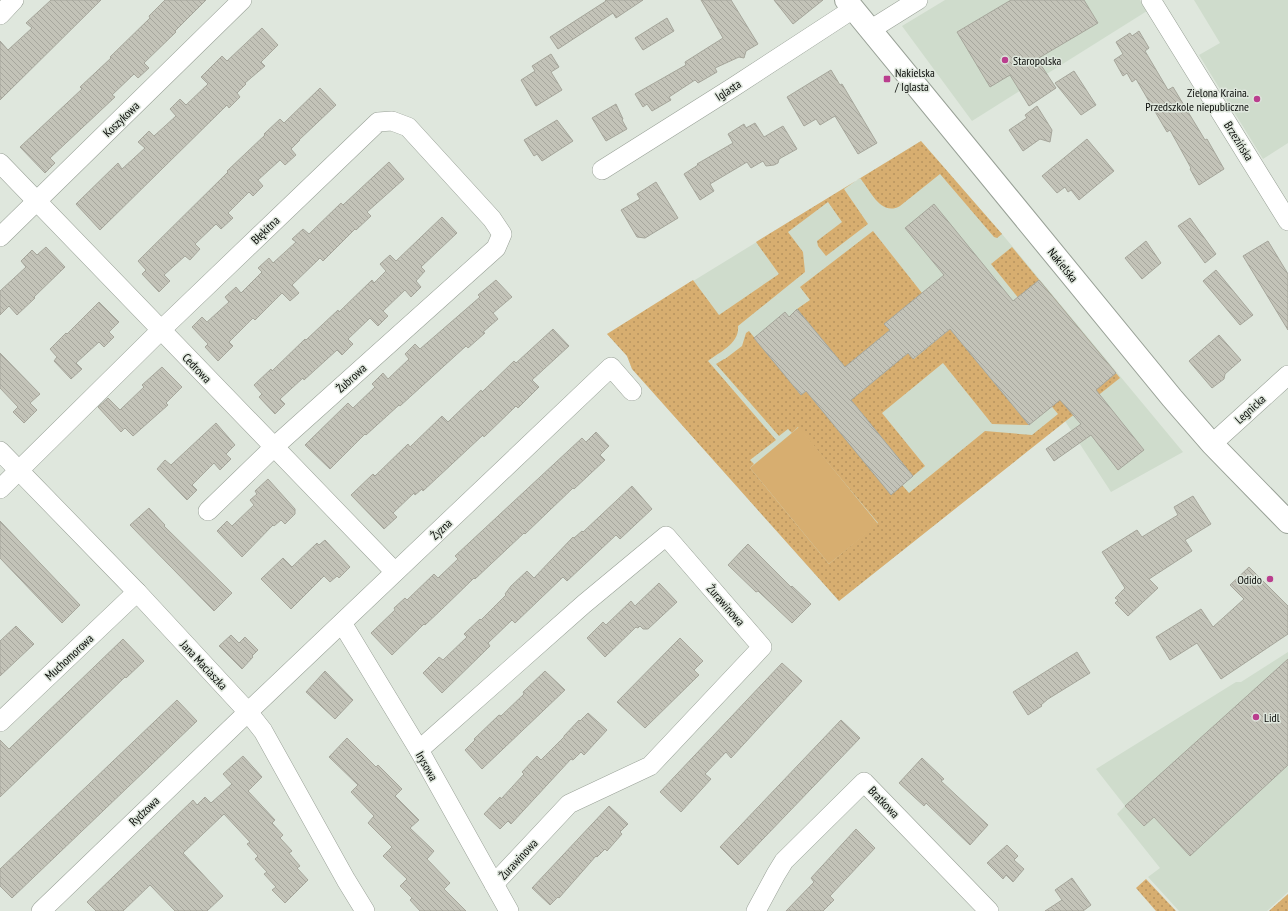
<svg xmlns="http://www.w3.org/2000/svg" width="1288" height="911" viewBox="0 0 1288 911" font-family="'PT Sans Narrow',sans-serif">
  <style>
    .built { fill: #cfdccc }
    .grass { fill: url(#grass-dots) }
    .pitch { fill: #d7ae70 }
    .building { fill: url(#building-back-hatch); stroke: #a6a69b }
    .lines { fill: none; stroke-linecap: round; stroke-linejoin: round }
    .street-casing { stroke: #98a096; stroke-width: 20 }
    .secondary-casing { stroke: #98a096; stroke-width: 24 }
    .street { stroke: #fff; stroke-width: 19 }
    .secondary { stroke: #fff; stroke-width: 22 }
    .poi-dot { fill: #ba3e8e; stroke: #dfe7dd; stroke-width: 1.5 }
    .labels { text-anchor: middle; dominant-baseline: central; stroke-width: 3; stroke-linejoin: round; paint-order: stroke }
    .poi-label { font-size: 12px; fill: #0a0c09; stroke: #dfe7dd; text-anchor: start }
    .street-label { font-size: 12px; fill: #0a0c09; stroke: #dfe7dd }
  </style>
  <defs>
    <pattern id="grass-dots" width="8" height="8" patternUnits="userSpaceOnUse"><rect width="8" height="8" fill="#d7ae70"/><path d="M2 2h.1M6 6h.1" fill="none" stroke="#b79460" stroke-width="1.8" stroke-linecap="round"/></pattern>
    <pattern id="building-back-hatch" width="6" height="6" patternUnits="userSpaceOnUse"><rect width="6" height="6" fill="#c3c3b8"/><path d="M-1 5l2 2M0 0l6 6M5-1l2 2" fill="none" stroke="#a6a69d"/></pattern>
  </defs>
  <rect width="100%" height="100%" fill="#dfe7dd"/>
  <!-- built -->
  <g class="built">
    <path d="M945,0H1140L1147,11L972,121L902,26Z"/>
    <path d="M1194,0H1288V143L1263,159L1199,55L1220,43Z"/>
    <path d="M921,141L1002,234L1183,452L1111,492L1065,421L839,601L632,369L627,356L607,334Z"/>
    <path d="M1288,652V892L1267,911H1179L1148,877L1160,868L1117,814L1125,806L1096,769L1236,682H1241Z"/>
  </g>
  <!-- grass -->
  <g class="grass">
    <path d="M921,141L1002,234L997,238L994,237L940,174L900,206C881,217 870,190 860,178L844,189L868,224L826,256L818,246L817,241L842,222L828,202L788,232L803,252L805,272L738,326C740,343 720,352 708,361L776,440L750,460L754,464L750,468L829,564L878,523L798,427L792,433L788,429L779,436L716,364L724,359H725L742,346L746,333L749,331L801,395L808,390L810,396L891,494L902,485L909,493L985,431L1032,435L1058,414L977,316L1013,305L1032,315L991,264L1012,247L1120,378L839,601L632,369L627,356L607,334L693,280L719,315L779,274L756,242Z"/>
    <path d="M873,231L922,293L885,324L890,330L845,367L797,309L810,300L800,287Z"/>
    <path d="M950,329L1029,425L992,424L943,363L882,413L925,466L913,476L851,400L908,353L914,359Z"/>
    <path d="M1146,879L1176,911H1156L1136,888Z"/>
    <path d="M1288,894V911H1269Z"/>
  </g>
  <!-- pitch -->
  <path class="pitch" d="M799,427L878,524L829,564L750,468Z"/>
  <!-- building -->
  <g class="building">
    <path d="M51,0H101L0,100V41L8,50L32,28L26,23Z"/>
    <path d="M165,0H206L175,31L176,32L144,63L149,68L138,78L134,74L112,95L115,97L50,158L55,163L45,173L20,147L82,89L80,87L111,58L110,57L150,18L149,16Z"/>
    <path d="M605,0H643L616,18L613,13L558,49L550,37L606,1Z"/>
    <path d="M701,0H731L758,44L746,51L744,58L739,57L715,68L717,72L698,83L695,80L669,97L671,100L652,111L647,104L643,107L635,94L686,65L685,62L723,38Z"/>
    <path d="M774,0H823L793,24Z"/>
    <path d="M1011,0H1084L1098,23L1037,59L1056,88L1029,106L1010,75L990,87L957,32Z"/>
    <path d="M667,18L674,31L643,50L635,38Z"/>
    <path d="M262,28L278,45L261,62L265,66L245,83L246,84L237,93L240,97L229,108L227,105L100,230L76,204L118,163L122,169L145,148L138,142L149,131L154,136L176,116L170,109L180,99L186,105L208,84L201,77L222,56L227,61Z"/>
    <path d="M1139,31L1149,48L1145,51L1168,90L1173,87L1205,140L1207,139L1224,169L1199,185L1190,169L1191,168L1170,130L1167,132L1136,79L1132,82L1127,73L1123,76L1114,60L1123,54L1116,42L1130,33L1132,36Z"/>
    <path d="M551,54L559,67L551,72L562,90L536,106L521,80L535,71L532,66Z"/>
    <path d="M831,70L840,85L842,84L877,143L858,154L835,116L820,125L816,119L804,126L787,97Z"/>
    <path d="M1074,71L1096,105L1081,115L1055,83Z"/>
    <path d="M320,88L336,105L299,140H300L291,149L296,155L285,165L280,160L258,180L263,186L253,196L249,192L228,213L233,218L221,229L216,224L195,244L200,249L190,260L185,256L164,275L170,281L159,292L142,274L146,270L138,261L228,172L227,171L265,135L264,134L280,119L284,123Z"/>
    <path d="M616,104L623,119L622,120L627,129L606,141L592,118Z"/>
    <path d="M1037,106L1052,130L1050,142L1040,139L1023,151L1009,130L1027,118L1025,115Z"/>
    <path d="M557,120L573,141L542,161L537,154L534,156L524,140Z"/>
    <path d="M755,123L764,137L783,126L797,149L779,159L778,163L774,165L766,166L763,161L751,168L747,162L710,184L714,191L700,200L684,174L698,165L697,164L733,143L728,134L744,124L746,128Z"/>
    <path d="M1087,139L1114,171L1079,200L1071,190L1068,192L1065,187L1057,193L1042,176Z"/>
    <path d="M389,162L404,179L367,212L371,216L356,230L355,229L323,261L320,258L292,285L299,293L290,301L282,293L255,320L253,318L229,342L233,346L218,361L205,347L208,344L192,327L202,317L207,322L229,302L225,297L236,287L241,293L262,272L258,268L269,258L273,263L296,242L292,239L303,229L309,234L341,203L343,205Z"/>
    <path d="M656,182L678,218L645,238L637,237L621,210L640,199L637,194Z"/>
    <path d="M934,204L1013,301L1039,280L1116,373L1096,390L1144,450L1118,470L1091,435L1054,461L1046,449L1081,424L1060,400L1029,425L950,329L913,359L908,353L851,400L913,476L891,495L806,391L801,395L754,338L785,312L789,317L797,309L845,367L890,330L884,324L944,275L905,228Z"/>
    <path d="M442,217L457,233L421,267L425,271L416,281L421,287L411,297L405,290L383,311L388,316L378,326L370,318L348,339L353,344L342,355L337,350L304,380L303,378L280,399L285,404L275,414L259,397L262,394L254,385L271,369L272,371L305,339L306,340L338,310L339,312L372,280L374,283L386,271L380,264L390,255L396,261Z"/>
    <path d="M1190,218L1216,254L1205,263L1178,226Z"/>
    <path d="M1146,241L1161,263L1142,279L1125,258Z"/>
    <path d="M1268,241L1288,274V330L1243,256Z"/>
    <path d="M46,247L65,267L34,297L35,298L17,315L9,306L0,315V291L26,267L21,261L32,250L37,255Z"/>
    <path d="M1216,270L1253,315L1240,325L1203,281Z"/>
    <path d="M496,280L512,297L493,313L498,319L483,332L485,333L468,348L466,346L400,406L399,405L366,435L365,434L330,469L305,445L348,403L353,408L375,387L372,384L383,373L388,379L409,359L405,354L415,344L420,349L480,297L478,295Z"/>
    <path d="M99,302L119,322L109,332L114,337L104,347L99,342L76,363L82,369L71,379L54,361L57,357L50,349L66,333L67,334Z"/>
    <path d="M553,329L569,346L532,380L539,387L518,408L516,406L484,437L483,435L423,491L422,489L415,495L414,493L393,513L397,517L384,529L351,495L373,474L375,476L408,444L410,447L442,416L448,422L481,390L482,392L514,361L516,363Z"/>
    <path d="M1219,335L1241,360L1225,374L1224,379L1212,388L1189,361Z"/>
    <path d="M0,353L40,394L30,403L37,410L24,423L13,412L18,407L0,388Z"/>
    <path d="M162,367L182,387L166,403L168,405L133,436L125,428L121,432L98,407L108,398L120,410L144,387L142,385Z"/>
    <path d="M216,423L235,445L226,454L231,459L220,470L214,463L192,485L197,490L187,500L157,469L165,460L171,465Z"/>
    <path d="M596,432L609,446L600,455L605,460L574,489L573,488L525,534L524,533L475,579L474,578L441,610L425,625L424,624L392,655L371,633L395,610L394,608L405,598L407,600L434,574L438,578L458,559L455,556L582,438L586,442Z"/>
    <path d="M268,479L295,509V514L285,524L281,520L274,526L273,525L242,557L217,531L227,521L232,526L254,505L250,500L257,494L255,491Z"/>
    <path d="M632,486L652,509L620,539L616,535L567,581L563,577L515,623L512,620L488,643L490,646L442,693L423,673L439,657L443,660L467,637L464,634L480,619L481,620L506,595L505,594L511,586L527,571L534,578L573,537L574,538L582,531L583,532Z"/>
    <path d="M1193,496L1211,524L1185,540L1192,551L1149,579L1158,588L1128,616L1115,603L1118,600L1115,598L1125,588L1102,552L1137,530L1142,537L1178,515L1174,507Z"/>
    <path d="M149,508L165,525L164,526L232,593L214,611L130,525Z"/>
    <path d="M0,521L80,605L62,623L0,558Z"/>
    <path d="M325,540L350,567L339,578L337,576L330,582L324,576L291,609L261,579L283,558L292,567L317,543L319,545Z"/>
    <path d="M748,544L791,587L792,586L811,604L792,623L758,591L756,592L728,565Z"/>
    <path d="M1249,567L1288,606V634L1221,679L1197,643L1170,660L1156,637L1201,609L1213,627L1244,599L1230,585Z"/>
    <path d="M659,583L677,602L648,629H643L640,626L638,628L636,627L605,657L587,638L603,622L606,625L631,601L635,606Z"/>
    <path d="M16,626L34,644L0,676V641Z"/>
    <path d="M231,635L239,643L245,637L258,650L252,656L253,657L242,669L219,646Z"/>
    <path d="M680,638L703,661L694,670L699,675L645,728L617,702Z"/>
    <path d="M123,639L144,661L126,678L125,677L0,797V740L9,749Z"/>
    <path d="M1077,652L1090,673L1048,699L1041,705L1042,706L1028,715L1013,692Z"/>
    <path d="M1288,659V765L1190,856L1154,817L1144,826L1125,806Z"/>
    <path d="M782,663L802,681L731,758L726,752L705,774L711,779L681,812L660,792Z"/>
    <path d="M325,671L353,700L335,719L306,692Z"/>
    <path d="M545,671L565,690L482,769L465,750L475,740L474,739L499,715L501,716L524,694L523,692Z"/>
    <path d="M177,700L197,721L12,898L0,886V869Z"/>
    <path d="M588,713L607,730L584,755L581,752L573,760L571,759L511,824L508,821L500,829L484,814L500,797L501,799L524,774L522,772L537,756L541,760L564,737V736L579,720L580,721Z"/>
    <path d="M841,720L860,738L738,865L720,847Z"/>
    <path d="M347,738L376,767L378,765L402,789L395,796L419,820L410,828L434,851L427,859L450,883L444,889L466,911H420L410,900L412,898L400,886L407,879L383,856L392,847L368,823L374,816L351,792L358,785L329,757Z"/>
    <path d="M243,756L262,777L248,791L275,820L272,823L283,835L280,838L292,851L289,853L300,866L297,868L308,880L285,903L272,890L276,887L264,874L267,872L255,859L258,856L247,844L250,842L224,814L183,853L223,896L207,911H175L150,885L123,911H96L87,902L193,800L197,805L205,797L211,803L232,784L223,774Z"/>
    <path d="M922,758L944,779L941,781L988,825L970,845L926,803L924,806L899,783Z"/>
    <path d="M609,806L628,824L620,832L622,834L607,851L605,849L597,857L596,856L559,898L558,897L550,905L532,888Z"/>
    <path d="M856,829L875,848L830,896L834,900L823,911H786L814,882L811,878Z"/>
    <path d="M1007,845L1018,856L1014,860L1024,869L1013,882L1006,875L1003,879L987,863Z"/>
    <path d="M1072,878L1091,905L1083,911H1045L1062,900L1055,890Z"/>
  </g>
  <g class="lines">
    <!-- street casing -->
    <g class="street-casing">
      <g id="street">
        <path d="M1151,0L1288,221"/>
        <path d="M0,15L14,0"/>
        <path d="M870,30L918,0"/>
        <path d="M0,163L395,572"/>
        <path d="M602,170L732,88L853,9"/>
        <path d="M0,237L242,0"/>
        <path d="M1212,444L1288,375"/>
        <path d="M0,451L137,592L248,712L263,731L346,880L365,911"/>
        <path d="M0,489L161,330L378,122L392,121L408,127L492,219L502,234L496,248L274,447L208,511"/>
        <path d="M342,623L419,750L509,911"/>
        <path d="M0,722L137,592"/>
        <path d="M419,750L584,604L666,536L762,647L650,766L569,804L494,884"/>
        <path d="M41,911L248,712L611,367L632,391"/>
        <path d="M756,911L776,874L784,861L864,782L989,911"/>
      </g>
    </g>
    <!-- secondary casing -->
    <g class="secondary-casing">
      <path id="secondary" d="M846,0L1172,398L1212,444L1288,522"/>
    </g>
    <!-- street -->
    <use href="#street" class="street"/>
    <!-- secondary -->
    <use href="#secondary" class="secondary"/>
  </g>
  <!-- markers -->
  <g class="poi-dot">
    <circle cx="1005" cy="60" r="4"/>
    <rect x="883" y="75" width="8" height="8" rx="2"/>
    <circle cx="1257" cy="99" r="4"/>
    <circle cx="1270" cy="579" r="4"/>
    <circle cx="1256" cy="717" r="4"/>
  </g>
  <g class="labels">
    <!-- poi labels -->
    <g class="poi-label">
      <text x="1013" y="60">Staropolska</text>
      <text x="895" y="72">Nakielska<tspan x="895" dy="14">/ Iglasta</tspan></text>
      <text x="1249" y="92" text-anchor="end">Zielona Kraina.<tspan x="1249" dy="14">Przedszkole niepubliczne</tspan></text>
      <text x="1262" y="579" text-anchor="end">Odido</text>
      <text x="1264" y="717">Lidl</text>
    </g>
    <!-- street labels -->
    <g class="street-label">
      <text transform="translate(728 90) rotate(-33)">Iglasta</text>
      <text transform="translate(121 119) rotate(-44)">Koszykowa</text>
      <text transform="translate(1239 141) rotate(58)">Brzezińska</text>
      <text transform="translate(265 230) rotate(-44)">Błękitna</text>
      <text transform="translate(1063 265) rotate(51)">Nakielska</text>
      <text transform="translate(197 368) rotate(46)">Cedrowa</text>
      <text transform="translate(351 378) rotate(-42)">Żubrowa</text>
      <text transform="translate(1250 409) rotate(-42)">Legnicka</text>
      <text transform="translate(441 529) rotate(-43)">Żyzna</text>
      <text transform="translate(726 605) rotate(49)">Żurawinowa</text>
      <text transform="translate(69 657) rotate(-43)">Muchomorowa</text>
      <text transform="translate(204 665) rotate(47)">Jana Maciaszka</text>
      <text transform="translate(427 766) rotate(60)">Irysowa</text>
      <text transform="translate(884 802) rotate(46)">Bratkowa</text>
      <text transform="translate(144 811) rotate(-44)">Rydzowa</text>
      <text transform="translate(518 859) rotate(-47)">Żurawinowa</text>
    </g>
  </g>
</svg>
